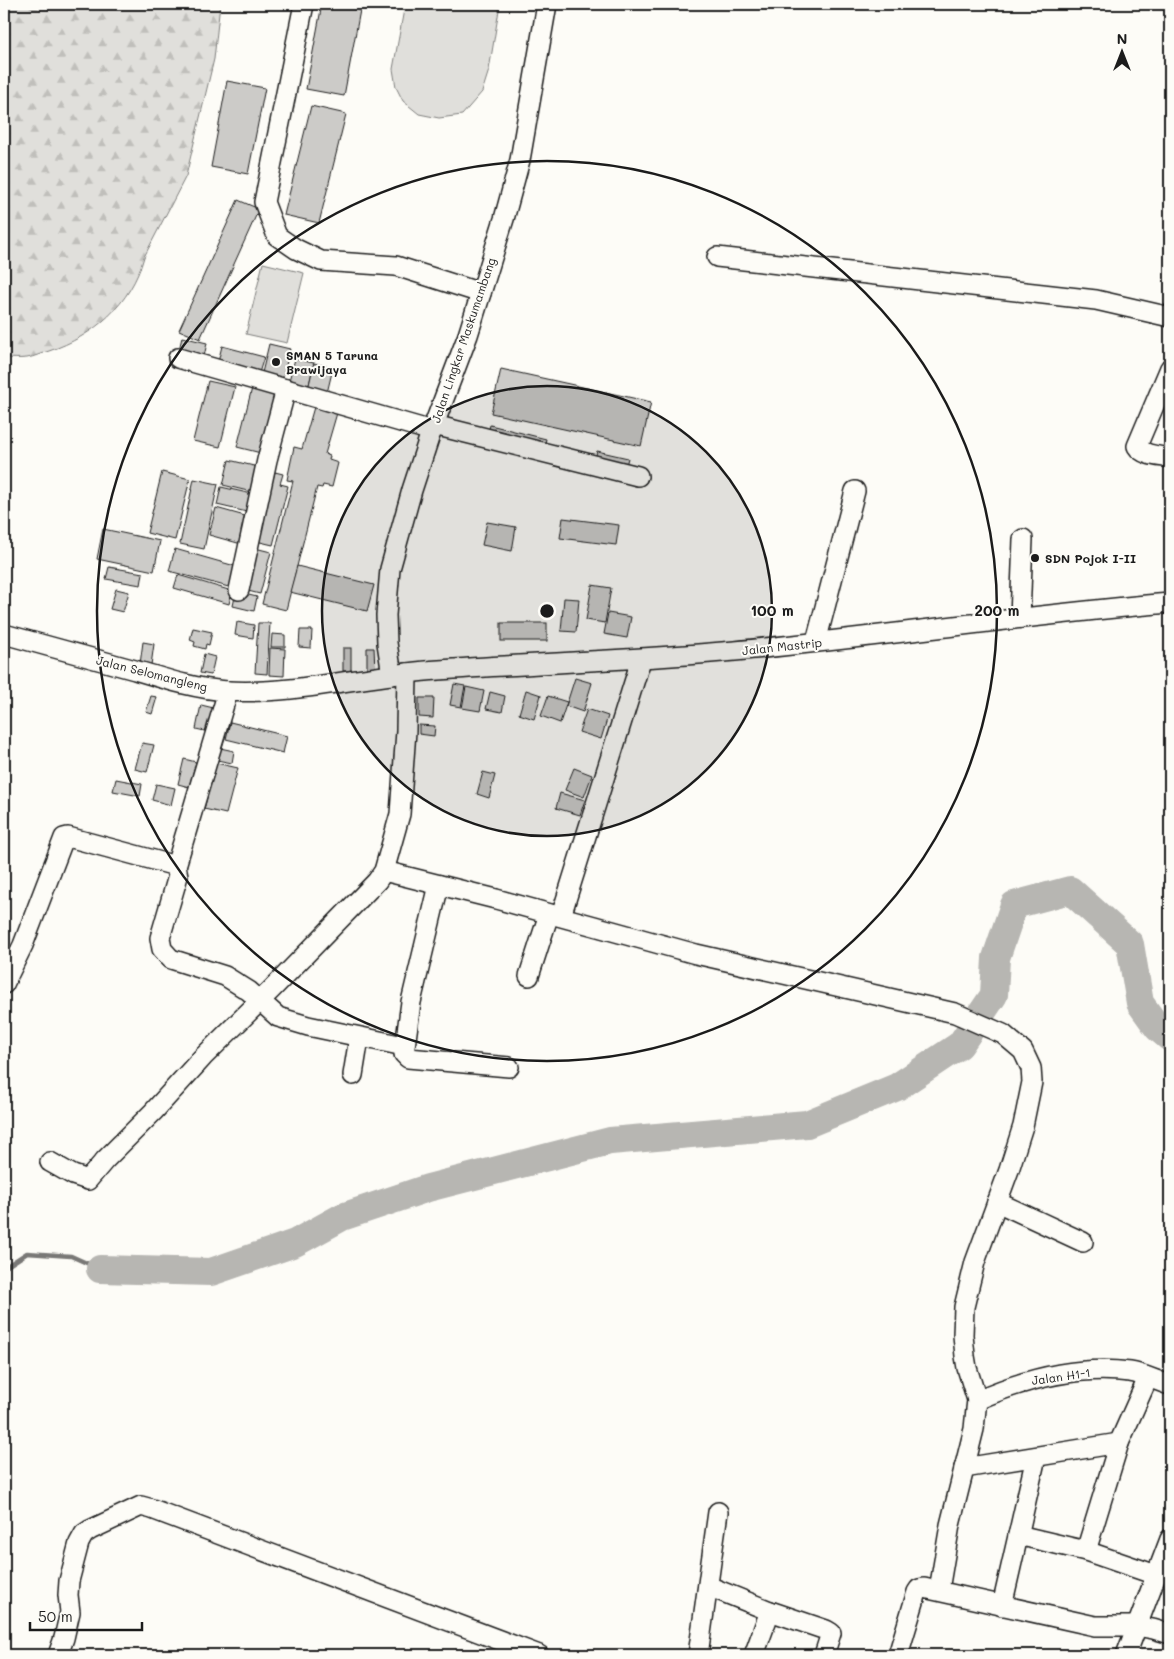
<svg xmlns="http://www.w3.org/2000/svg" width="1174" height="1659" viewBox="0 0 1174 1659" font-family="Mali,sans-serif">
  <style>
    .forest { fill: url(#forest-firs); stroke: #7e7e7c }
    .garden { fill: #e0dfdb; stroke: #7e7e7c }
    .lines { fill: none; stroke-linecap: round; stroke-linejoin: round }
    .stream { stroke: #797876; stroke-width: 4.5 }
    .river { stroke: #b7b6b2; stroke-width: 28 }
    .building { fill: #cccbc8; stroke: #1c1c1c }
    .minor-casing { stroke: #1c1c1c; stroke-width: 22 }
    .minor { stroke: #fdfcf7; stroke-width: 19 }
    .ring { fill: none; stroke: #1c1c1c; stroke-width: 2.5 }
    .poi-dot { fill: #1c1c1c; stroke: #fdfcf7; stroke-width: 2 }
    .labels { text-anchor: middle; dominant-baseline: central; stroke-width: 4; stroke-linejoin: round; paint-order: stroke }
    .street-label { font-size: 12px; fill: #1c1c1c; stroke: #fdfcf7 }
    .poi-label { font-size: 12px; font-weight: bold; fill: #1c1c1c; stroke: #fdfcf7; text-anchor: start }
    .centre { fill: #1c1c1c; stroke: #fdfcf7; stroke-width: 2.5 }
    .ring-label { font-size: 15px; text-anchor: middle; font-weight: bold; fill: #1c1c1c; stroke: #fdfcf7; stroke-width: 4; stroke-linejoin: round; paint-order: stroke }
  </style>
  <defs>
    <pattern id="forest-firs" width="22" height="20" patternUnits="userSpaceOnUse" patternTransform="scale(1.25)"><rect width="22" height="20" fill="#e0dfdb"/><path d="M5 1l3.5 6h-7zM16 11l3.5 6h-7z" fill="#c0bfbb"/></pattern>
  </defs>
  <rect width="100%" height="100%" fill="#fdfcf7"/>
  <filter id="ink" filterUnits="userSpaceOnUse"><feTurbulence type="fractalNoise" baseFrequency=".02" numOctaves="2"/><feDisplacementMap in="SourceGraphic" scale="10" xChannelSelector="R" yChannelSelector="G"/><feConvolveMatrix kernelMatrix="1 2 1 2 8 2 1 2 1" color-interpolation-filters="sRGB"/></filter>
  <g filter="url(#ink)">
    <!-- forest -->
    <path class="forest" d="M4,4H220L214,59L186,176L144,257C131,304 94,336 49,351C42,353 34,357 27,358C19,359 11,358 4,358Z"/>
    <!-- garden -->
    <g class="garden">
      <path d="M405,4H500L489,70L482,92L462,115L439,118L419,114L403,101L396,87L393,69Z"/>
      <path d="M263,263L304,273L287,343L246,334Z"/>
    </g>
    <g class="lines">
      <!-- stream -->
      <path class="stream" d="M4,1268L27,1253L71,1256L100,1269"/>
      <!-- river -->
      <path class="river" d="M100,1269L211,1272L295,1243L342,1217L428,1188L610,1141L807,1124L897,1087L960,1045L994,995L996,958L1014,905L1070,890L1130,944L1140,1003L1158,1028L1170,1038"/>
    </g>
    <!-- building -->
    <g class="building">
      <path d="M322,4L360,10L344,96L306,89Z"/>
      <path d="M227,81L265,88L248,174L211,167Z"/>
      <path d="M311,106L346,114L319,223L284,215Z"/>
      <path d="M238,200L259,209L200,339L179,330Z"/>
      <path d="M182,337L207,343L203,361L178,355Z"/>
      <path d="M269,344L290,349L282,381L261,377Z"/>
      <path d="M222,346L264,357L258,376L217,366Z"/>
      <path d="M295,359L314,363L308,389L288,384Z"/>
      <path d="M314,363L333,368L327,393L308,389Z"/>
      <path d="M501,369L651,402L641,446L491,413Z"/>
      <path d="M208,381L235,387L220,447L193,441Z"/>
      <path d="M253,384L276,390L261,453L237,447Z"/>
      <path d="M316,400L339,406L325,454L330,456L329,460L338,463L332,487L323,485L322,488L317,487L286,610L262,604L293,481L287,480L294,447L302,449Z"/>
      <path d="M490,425L546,439L543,451L487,437Z"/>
      <path d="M597,451L628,458L625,469L594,462Z"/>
      <path d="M229,460L258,467L252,492L223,485Z"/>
      <path d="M162,472L190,479L175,540L147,533Z"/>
      <path d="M275,472L283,474L280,484L288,486L273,545L256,541Z"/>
      <path d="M194,479L218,484L204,549L180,544Z"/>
      <path d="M221,487L252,494L247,512L217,505Z"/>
      <path d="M216,508L252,518L245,545L209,535Z"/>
      <path d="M563,518L619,525L616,545L560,538Z"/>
      <path d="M487,522L516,527L512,551L482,545Z"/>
      <path d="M103,529L160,541L154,571L97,559Z"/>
      <path d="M255,548L271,552L260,594L244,590Z"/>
      <path d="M175,549L242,568L236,589L169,571Z"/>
      <path d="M297,566L374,585L367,611L290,592Z"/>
      <path d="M109,567L143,573L141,585L106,579Z"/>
      <path d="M178,575L232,591L229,604L174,588Z"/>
      <path d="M592,585L611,588L605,623L586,620Z"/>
      <path d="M116,589L129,592L123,612L110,609Z"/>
      <path d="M236,592L257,597L254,611L233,606Z"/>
      <path d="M564,598L579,599L576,632L561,631Z"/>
      <path d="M608,613L631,617L627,638L604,634Z"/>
      <path d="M237,622L254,625L253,638L235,635Z"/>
      <path d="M258,623H270L267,674L255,673Z"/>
      <rect x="501" y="623" width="46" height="18"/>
      <path d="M193,628L212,632L209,645L206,644L205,649L194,646L195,642L190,640Z"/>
      <path d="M300,630H312L311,648L299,647Z"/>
      <path d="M272,634L285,635V647H271Z"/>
      <path d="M143,642L154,644L151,665L140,664Z"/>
      <path d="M270,648L285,649L284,676L269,675Z"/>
      <rect x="343" y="648" width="8" height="23"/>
      <path d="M367,648H374L375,670H367Z"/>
      <path d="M204,654L215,657L211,675L200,673Z"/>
      <path d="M575,678L592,683L583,712L566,706Z"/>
      <path d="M454,684L465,686L461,707L450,705Z"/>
      <path d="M466,687L484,691L480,711L462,708Z"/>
      <path d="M526,690L541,695L534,719L519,714Z"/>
      <path d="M490,692L505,696L502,712L486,709Z"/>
      <path d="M151,696L157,697L152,714L146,712Z"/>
      <path d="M548,696L567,702L560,723L541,716Z"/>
      <path d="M419,698H434L433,718L419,717Z"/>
      <path d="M201,705L218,709L213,733L196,729Z"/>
      <path d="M587,709L608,716L601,739L579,732Z"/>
      <path d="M230,722L287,736L283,753L226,739Z"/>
      <path d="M419,725L435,726L434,736L419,734Z"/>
      <path d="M142,743L154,745L147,772L135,769Z"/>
      <path d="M220,748L234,751L232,763L217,760Z"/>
      <path d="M184,759L196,762L189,787L178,784Z"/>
      <path d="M216,763L238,768L226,814L204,809Z"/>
      <path d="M574,768L592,775L584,797L565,790Z"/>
      <path d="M483,772L495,775L489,798L477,794Z"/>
      <path d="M116,779L142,784L140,796L113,791Z"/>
      <path d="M156,784L175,788L171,805L152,800Z"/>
      <path d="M560,793L585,800L580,815L556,808Z"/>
    </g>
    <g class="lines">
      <!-- minor casing -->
      <g class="minor-casing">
        <g id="minor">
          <path d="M304,4L264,202L277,236L296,249L321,261L396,266L481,293"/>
          <path d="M717,257L1096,300L1170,317"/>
          <path d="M178,358L432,431"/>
          <path d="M1170,368L1137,446C1143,456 1160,456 1170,458"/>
          <path d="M434,425L638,476"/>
          <path d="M239,590L267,460L286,389"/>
          <path d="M1020,618L1023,539"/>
          <path d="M4,634C47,646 91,658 135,670C165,679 196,689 227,691C299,695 368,674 439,670C538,663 636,660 735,651C880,637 1025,615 1170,603"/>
          <path d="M816,642L855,491"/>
          <path d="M392,675L387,643L386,615L390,569L412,490L429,438L468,335L504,219L520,160L547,4"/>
          <path d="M176,866L228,691"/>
          <path d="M384,871L496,899L696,954L955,1013L1003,1034L1023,1051L1031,1068L1032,1082L1023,1126L1009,1170L975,1262L964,1307L963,1335L965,1356L967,1368L977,1400L976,1409L974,1429L950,1525L939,1590"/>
          <path d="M439,885L411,1002L404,1054L408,1058L509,1067"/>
          <path d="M561,916L641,660"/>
          <path d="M529,976L549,914"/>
          <path d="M4,984L23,945L64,838L68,837L176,866L178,876L160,938L162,949L171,959L225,976L249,991L278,1017L308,1026L404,1046"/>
          <path d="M353,1075L359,1038"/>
          <path d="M50,1162L73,1175L88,1180L105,1160L153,1112L203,1057L271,990L377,881L384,871L400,814L406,731L407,673"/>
          <path d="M997,1202L1083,1242"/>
          <path d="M977,1400C1025,1379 1077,1365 1130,1372C1143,1374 1157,1381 1170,1385"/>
          <path d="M964,1468L1119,1443"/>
          <path d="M1018,1535L1086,1551L1156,1575"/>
          <path d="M1086,1551L1119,1443L1148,1378"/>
          <path d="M708,1586L770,1611L826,1630L831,1633L824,1655"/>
          <path d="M1002,1606L1036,1457"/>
          <path d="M58,1655L64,1638L70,1612L68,1595L69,1581L79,1543L84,1534L90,1530L141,1506L152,1509L539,1655"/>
          <path d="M698,1655L718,1512"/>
          <path d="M754,1655L770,1611"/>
          <path d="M898,1655L917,1592L919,1589L924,1588L1095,1626H1136L1153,1629L1170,1634"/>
          <path d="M1126,1655L1170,1539"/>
        </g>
      </g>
      <!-- minor -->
      <use href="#minor" class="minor"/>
    </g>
  </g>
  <!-- distance rings -->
  <circle cx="547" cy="611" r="225" fill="#1c1c1c" fill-opacity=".12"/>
  <g class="ring">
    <circle cx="547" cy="611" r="225"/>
    <circle cx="547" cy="611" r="450"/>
  </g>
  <!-- markers -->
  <g class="poi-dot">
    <circle cx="276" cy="362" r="5"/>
    <circle cx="1035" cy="558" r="5"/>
  </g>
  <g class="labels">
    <!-- street labels -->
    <g class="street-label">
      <text transform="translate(463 340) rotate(-71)">Jalan Lingkar Maskumambang</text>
      <text transform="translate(782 646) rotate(-6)">Jalan Mastrip</text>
      <text transform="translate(152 673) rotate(14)">Jalan Selomangleng</text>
      <text transform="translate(1061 1376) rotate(-8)">Jalan H1-1</text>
    </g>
    <!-- poi labels -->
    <g class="poi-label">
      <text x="286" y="355">SMAN 5 Taruna<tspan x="286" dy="14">Brawijaya</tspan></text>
      <text x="1045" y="558">SDN Pojok I-II</text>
    </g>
  </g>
  <circle cx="547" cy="611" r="8" class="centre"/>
  <g class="ring-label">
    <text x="772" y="616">100 m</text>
    <text x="997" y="616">200 m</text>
  </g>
  <!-- margin -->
  <rect width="1174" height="1659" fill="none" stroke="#fdfcf7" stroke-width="20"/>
  <rect x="10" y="10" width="1154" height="1639" fill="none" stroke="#1c1c1c" stroke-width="2" filter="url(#ink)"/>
  <!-- north arrow -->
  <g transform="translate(1122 52)" stroke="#fdfcf7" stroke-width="4" paint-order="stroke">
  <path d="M0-4L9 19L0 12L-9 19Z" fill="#1c1c1c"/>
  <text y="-8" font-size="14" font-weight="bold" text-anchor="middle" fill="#1c1c1c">N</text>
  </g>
  <!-- scale -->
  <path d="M30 1622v8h112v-8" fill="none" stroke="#1c1c1c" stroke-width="2.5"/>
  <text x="38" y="1622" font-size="15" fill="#1c1c1c" stroke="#fdfcf7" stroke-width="4" paint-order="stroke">50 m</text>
</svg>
